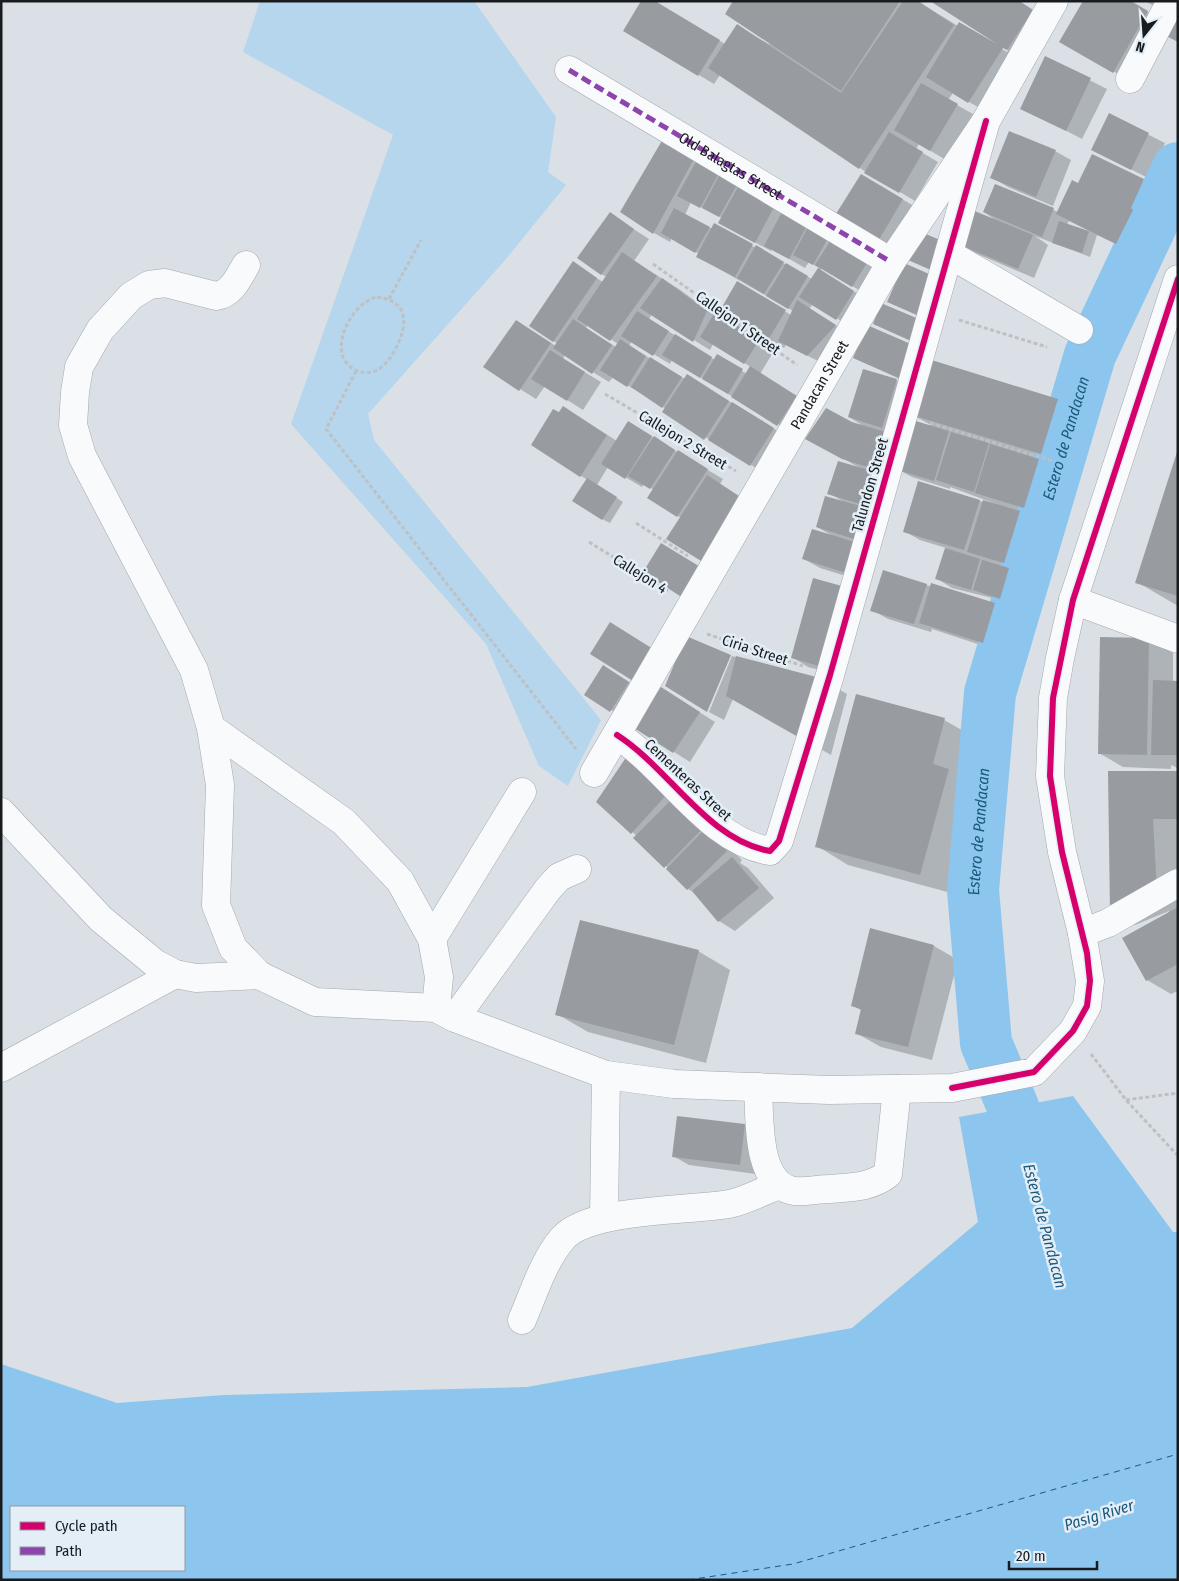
<svg xmlns="http://www.w3.org/2000/svg" width="1179" height="1581" viewBox="0 0 1179 1581" font-family="'Fira Sans Condensed',sans-serif">
  <style>
    .green { fill: #b5d6ed }
    .water { fill: #8cc5ed; fill-rule: evenodd }
    .shadow { fill: #0003; fill-rule: evenodd }
    .lines { fill: none; stroke-linecap: round; stroke-linejoin: round }
    .river { stroke: #8cc5ed; stroke-width: 52 }
    .ferry { stroke: #1c587c; stroke-width: 1; stroke-dasharray: 6 5; stroke-linecap: butt }
    .building { fill: #989ca0 }
    .minor-casing { stroke: #a4a8ac; stroke-width: 29 }
    .path { stroke: #bfc0c3; stroke-width: 3; stroke-dasharray: 4 2.5; stroke-linecap: butt }
    .minor { stroke: #f9fafb; stroke-width: 28 }
    .quiet { stroke: #8e44ad; stroke-width: 5; stroke-dasharray: 10 5; stroke-linecap: butt }
    .cycleway-casing { stroke: #e3eef7; stroke-width: 9 }
    .cycleway { stroke: #d6006c; stroke-width: 6 }
    .labels { text-anchor: middle; dominant-baseline: central; stroke-width: 5; stroke-linejoin: round; paint-order: stroke }
    .street-label { font-size: 15px; fill: #181c1f; stroke: #e3eef7 }
    .water-label { font-size: 16px; font-style: italic; fill: #1c587c; stroke: #e3eef7 }
  </style>
  <rect width="100%" height="100%" fill="#dae0e5"/>
  <!-- green -->
  <path class="green" d="M260,1H474L556,117L548,172L566,185L506,259L368,414L374,440L601,720L568,786L539,766L486,644L291,424L393,135L243,52Z"/>
  <!-- water -->
  <path class="water" d="M1073,1096L1173,1232H1178V1580H1V1364L117,1403L224,1395L527,1387L852,1328L978,1222L959,1117ZM11,1507H184V1570H11Z"/>
  <!-- shadow -->
  <g class="shadow">
    <path d="M653,1L725,44L737,26L769,44L770,43L735,1H917L958,26L960,24L1007,52L1008,50L933,1H1019L1056,25L1031,63L1010,51L1008,53L1018,58L985,111L953,93L948,100L973,114L946,160L919,144L916,149L938,162L915,201L866,172L720,75L714,84L625,31Z"/>
    <path d="M1129,1L1168,24L1167,35L1137,85L1061,41Z"/>
    <path d="M1145,1H1174L1166,13Z"/>
    <path d="M1046,58L1107,89L1082,139L1022,108Z"/>
    <path d="M1109,115L1165,143L1148,178L1093,150Z"/>
    <path d="M663,141L886,269L869,296L822,268L820,271L870,301L853,328L813,304L809,309L852,335L824,364L786,345L784,348L768,339L738,283L791,315L793,311L714,266L699,254L672,238L670,242L654,233ZM691,202L722,218L736,232L771,251L772,249L805,268L809,262L819,268L812,279L715,225L712,229L685,215Z"/>
    <path d="M1055,151L1071,160L1053,206L1008,187L991,177Z"/>
    <path d="M1093,156L1160,190L1133,252L1097,235L1090,257L1035,236L1048,245L1034,278L975,253L959,244L998,222L984,212L996,185L1058,212L1079,185ZM1069,221L1089,231V232L1067,225Z"/>
    <path d="M861,175L919,209L894,251L836,217Z"/>
    <path d="M610,214L649,239L634,261L679,289L714,315L715,313L775,349L760,374L812,406L794,434L672,360L670,364L632,341L629,346L685,379L703,385L789,438L766,474L664,412L666,409L644,395L613,377L609,382L565,355L563,359L601,382L583,410L545,386L536,399L485,367L532,331L556,346L558,344L531,326L573,263L603,282L607,277L601,274ZM652,314L710,350L713,344L751,367L747,374L718,356L715,360L684,341L649,319ZM588,324L618,344L616,347L586,328Z"/>
    <path d="M854,358L927,360L1057,400L1082,414L1065,467L1039,460L1054,469L1040,516L1016,510L1035,521L1020,571L1009,569L1017,573L1008,602L952,588L936,578L946,548L920,540L904,531L979,501L996,504L950,487V489L912,477L897,469L862,581L820,568L804,559L831,535L817,527L842,501L829,493L858,467L807,438L852,423L865,427L849,417L896,380L912,390L899,436L931,425L909,413L917,387Z"/>
    <path d="M559,414L579,417L617,441L629,423L723,479L720,484L718,569L702,559L681,518L649,497L654,490L644,484L642,487L608,467L597,485L623,502L610,523L602,519L588,480L581,476Z"/>
    <path d="M1178,454V606L1137,582Z"/>
    <path d="M814,580L842,676L808,667L792,657Z"/>
    <path d="M926,585L995,604L1011,614L999,651L932,629L931,632L888,619L872,610Z"/>
    <path d="M1149,639L1173,653V682H1178V768L1171,765V769L1123,767L1099,753Z"/>
    <path d="M732,656L823,680L847,694L831,755L733,699L724,720L709,712Z"/>
    <path d="M619,676L645,692L627,720L586,694Z"/>
    <path d="M677,698L715,722L690,762L636,728Z"/>
    <path d="M944,720L976,738L965,779L980,788L951,893L848,865L817,846Z"/>
    <path d="M631,751L742,860L740,863L748,868L774,898L735,931L719,921L696,894L688,889L637,836L598,802Z"/>
    <path d="M1109,772H1178V991L1171,994L1147,980L1124,938L1169,913V911L1135,925L1111,912Z"/>
    <path d="M934,946L958,960L932,1060L881,1047L856,1033L862,1011L852,1005Z"/>
    <path d="M698,951L730,970L706,1063L588,1032L557,1014Z"/>
    <path d="M745,1125L761,1135L756,1174L689,1165L673,1156Z"/>
  </g>
  <g class="lines">
    <!-- river -->
    <path class="river" id="s1" d="M1032,1178L1013,1107L986,1043L973,890L990,693L1090,355L1178,168"/>
    <!-- ferry -->
    <path class="ferry" d="M688,1580L793,1564L1178,1454"/>
  </g>
  <!-- building -->
  <g class="building">
    <path d="M641,1H655L720,40L698,76L623,31Z"/>
    <path d="M733,1H900L841,91L725,14Z"/>
    <path d="M903,1H918L954,25L859,169L708,68L737,24L841,93Z"/>
    <path d="M930,1H1019L1033,10L1007,50L1003,48L968,103L926,77L959,22L997,44Z"/>
    <path d="M1083,1H1131L1148,11L1113,73L1059,42Z"/>
    <path d="M1178,3V42L1162,34Z"/>
    <path d="M1045,56L1091,78L1066,131L1020,109Z"/>
    <path d="M921,83L958,104L930,151L894,130Z"/>
    <path d="M1109,113L1149,133L1131,170L1091,150Z"/>
    <path d="M1009,131L1056,150L1036,197L990,178Z"/>
    <path d="M889,132L923,152L899,193L864,173Z"/>
    <path d="M663,139L695,157L653,234L620,212Z"/>
    <path d="M1092,154L1144,179L1131,208L1133,210L1116,244L1056,214L1072,180L1078,183Z"/>
    <path d="M697,160L719,173L700,208L677,196Z"/>
    <path d="M720,174L738,183L719,217L702,208Z"/>
    <path d="M861,174L903,199L877,243L834,217Z"/>
    <path d="M995,184L1054,208L1042,237L983,212Z"/>
    <path d="M739,185L775,205L755,243L718,223Z"/>
    <path d="M674,208L710,227L695,253L661,233Z"/>
    <path d="M783,210L808,224L789,259L764,246Z"/>
    <path d="M972,210L1033,235L1018,269L957,244Z"/>
    <path d="M610,212L634,229L601,275L577,258Z"/>
    <path d="M1059,221L1089,231L1082,253L1052,243Z"/>
    <path d="M714,223L753,244L735,277L696,257Z"/>
    <path d="M808,227L828,238L813,265L793,255Z"/>
    <path d="M921,232L945,242L933,271L908,260Z"/>
    <path d="M834,235L870,258L852,287L815,265Z"/>
    <path d="M756,245L784,262L764,294L737,278Z"/>
    <path d="M622,252L657,276L610,341L577,319Z"/>
    <path d="M573,261L597,278L553,342L529,326Z"/>
    <path d="M786,263L808,276L788,309L766,296Z"/>
    <path d="M904,263L936,277L919,316L887,302Z"/>
    <path d="M818,268L854,291L836,320L799,297Z"/>
    <path d="M662,278L707,311L693,342L640,308Z"/>
    <path d="M737,281L786,310L768,340L722,307Z"/>
    <path d="M797,300L836,325L807,356L778,341Z"/>
    <path d="M881,303L921,320L911,341L873,324Z"/>
    <path d="M637,311L669,331L653,356L621,336Z"/>
    <path d="M715,312L760,339L744,364L700,337Z"/>
    <path d="M573,319L612,345L592,374L553,348Z"/>
    <path d="M516,320L551,343L519,391L483,367Z"/>
    <path d="M867,325L913,345L899,378L853,358Z"/>
    <path d="M675,334L712,357L700,378L662,355Z"/>
    <path d="M620,339L646,356L627,387L600,370Z"/>
    <path d="M550,350L585,372L567,401L531,379Z"/>
    <path d="M717,354L743,369L728,394L702,379Z"/>
    <path d="M650,357L682,377L662,408L631,387Z"/>
    <path d="M925,358L1058,399L1041,454L908,414Z"/>
    <path d="M750,366L797,396L777,426L731,397Z"/>
    <path d="M863,369L897,379L882,428L848,417Z"/>
    <path d="M687,374L729,401L704,440L662,412Z"/>
    <path d="M732,402L774,428L750,466L708,440Z"/>
    <path d="M563,406L607,435L580,477L531,445L553,409L559,412Z"/>
    <path d="M826,408L852,422L889,433L877,470L842,459L805,439Z"/>
    <path d="M909,419L949,431L934,481L894,469Z"/>
    <path d="M628,421L652,436L625,479L601,464Z"/>
    <path d="M951,432L989,443L974,492L936,480Z"/>
    <path d="M654,436L675,450L650,489L628,476Z"/>
    <path d="M990,444L1039,459L1024,508L975,493Z"/>
    <path d="M678,450L708,469L677,517L647,498Z"/>
    <path d="M1177,452H1178V596L1135,583Z"/>
    <path d="M838,461L879,473L870,507L827,494Z"/>
    <path d="M707,475L742,498L701,561L666,539Z"/>
    <path d="M587,478L617,497L602,520L572,501Z"/>
    <path d="M918,481L980,500L964,550L903,532Z"/>
    <path d="M825,496L864,507L854,539L816,527Z"/>
    <path d="M983,500L1020,511L1004,563L967,552Z"/>
    <path d="M812,529L855,542L846,573L802,559Z"/>
    <path d="M661,543L702,568L683,598L643,572Z"/>
    <path d="M945,548L980,559L971,590L935,579Z"/>
    <path d="M982,560L1009,568L1000,599L973,590Z"/>
    <path d="M883,570L927,584L914,624L870,611Z"/>
    <path d="M813,578L849,588L826,668L791,658Z"/>
    <path d="M931,583L995,603L983,643L919,623Z"/>
    <path d="M610,622L653,649L633,681L590,654Z"/>
    <path d="M686,636L731,655L707,712L665,686Z"/>
    <path d="M1100,637L1149,638L1147,755L1098,754Z"/>
    <path d="M736,656L824,679L807,742L726,696Z"/>
    <path d="M603,665L629,682L610,712L584,695Z"/>
    <path d="M1153,680L1178,681V755H1151Z"/>
    <path d="M661,687L700,712L673,753L634,728Z"/>
    <path d="M856,694L945,718L933,764L949,769L920,875L815,847Z"/>
    <path d="M631,750L669,792L631,834L596,802Z"/>
    <path d="M1108,771H1178V819H1153L1157,893L1110,912Z"/>
    <path d="M675,796L706,825L664,868L633,838Z"/>
    <path d="M705,829L727,851L687,890L666,869Z"/>
    <path d="M732,857L759,888L718,922L692,891Z"/>
    <path d="M1178,907V964L1146,981L1122,938Z"/>
    <path d="M580,920L699,950L674,1045L555,1015Z"/>
    <path d="M870,928L934,945L908,1047L855,1034L861,1009L851,1006Z"/>
    <path d="M677,1116L745,1124L740,1165L672,1157Z"/>
  </g>
  <g class="lines">
    <!-- minor casing -->
    <g class="minor-casing">
      <g id="minor">
        <path id="s2" d="M569,70L891,262"/>
        <path d="M1130,79L1171,1"/>
        <path d="M949,254L1079,330"/>
        <path d="M246,265C238,278 232,294 216,296L165,283L149,285L131,296L100,330L79,367L75,392L73,425L82,456L194,670L211,728L220,785L216,905L233,948L259,975L315,1002L436,1008L455,1018L606,1075L674,1084L829,1090L952,1088L1034,1072L1073,1031L1087,1006L1090,981L1082,933L1062,852L1050,776L1053,698L1060,658L1073,600L1178,279"/>
        <path d="M1073,600L1178,639"/>
        <path d="M211,728L344,822L400,881L432,939L439,977L436,1008"/>
        <path d="M617,735C669,768 708,841 770,851L779,841L830,675L986,121"/>
        <path id="s3" d="M594,773L891,262L986,121L1054,1"/>
        <path d="M1,812L101,919L156,964L175,974L196,978L259,975"/>
        <path d="M1082,933L1108,923L1178,883"/>
        <path d="M432,939L522,792"/>
        <path d="M455,1018L548,889L559,877L577,869"/>
        <path d="M1,1068L175,974"/>
        <path d="M758,1087C760,1117 755,1186 795,1191C805,1192 819,1189 829,1189C851,1187 870,1188 888,1174L897,1089"/>
        <path d="M604,1218L606,1075"/>
        <path d="M522,1320C534,1293 543,1261 563,1238C590,1208 688,1211 729,1204C745,1201 763,1191 779,1185"/>
      </g>
    </g>
    <!-- path -->
    <g class="path">
      <path d="M653,264L797,365"/>
      <path d="M377,297C409,301 408,324 396,348C387,365 373,381 352,368C326,351 352,302 377,297Z"/>
      <path d="M389,299L421,240"/>
      <path d="M959,320L1047,347"/>
      <path d="M356,371L326,429L576,749"/>
      <path d="M605,394L736,471"/>
      <path d="M930,423L1053,461"/>
      <path d="M636,523L688,556"/>
      <path d="M589,542L668,591"/>
      <path d="M707,634L803,666"/>
      <path d="M1091,1054L1126,1100L1178,1156"/>
      <path d="M1126,1100L1178,1093"/>
    </g>
    <!-- minor -->
    <use href="#minor" class="minor"/>
    <!-- quiet -->
    <path class="quiet" d="M569,70L891,262"/>
    <!-- cycleway casing -->
    <g class="cycleway-casing">
      <g id="cycleway">
        <path d="M617,735C669,768 708,841 770,851L779,841L830,675L986,121"/>
        <path d="M952,1088L1034,1072L1073,1031L1087,1006L1090,981L1087,953L1062,852L1050,776L1053,698L1073,600L1178,279"/>
      </g>
    </g>
    <!-- cycleway -->
    <use href="#cycleway" class="cycleway"/>
  </g>
  <g class="labels">
    <!-- street labels -->
    <g class="street-label">
      <text stroke="none"><textPath href="#s2" startOffset="188">Old Balagtas Street</textPath></text>
      <text transform="translate(738 323) rotate(35)">Callejon 1 Street</text>
      <text stroke="none"><textPath href="#s3" startOffset="449">Pandacan Street</textPath></text>
      <text transform="translate(683 440) rotate(31)">Callejon 2 Street</text>
      <text transform="translate(870 485) rotate(-74)">Talundon Street</text>
      <text transform="translate(640 574) rotate(32)">Callejon 4</text>
      <text transform="translate(755 650) rotate(18)">Ciria Street</text>
      <text transform="translate(688 780) rotate(43)">Cementeras Street</text>
    </g>
    <!-- water labels -->
    <g class="water-label">
      <text stroke="none"><textPath href="#s1" startOffset="760">Estero de Pandacan</textPath></text>
      <text stroke="none"><textPath href="#s1" startOffset="355">Estero de Pandacan</textPath></text>
      <text transform="translate(1045 1226) rotate(75)">Estero de Pandacan</text>
      <text transform="translate(1099 1515) rotate(-17)">Pasig River</text>
    </g>
  </g>
  <!-- border -->
  <rect width="1179" height="1581" fill="none" stroke="#181c1f" stroke-width="5"/>
  <!-- legend -->
  <rect x="10" y="1506" width="175" height="65" fill="#e3eef7" stroke="#929aa1"/>
  <rect x="20" y="1522" width="25" height="8" fill="#d6006c" stroke="#929aa1"/>
  <text x="55" y="1531" font-size="15" fill="#181c1f">Cycle path</text>
  <rect x="20" y="1547" width="25" height="8" fill="#8e44ad" stroke="#929aa1"/>
  <text x="55" y="1556" font-size="15" fill="#181c1f">Path</text>
  <!-- north arrow -->
  <g transform="translate(1144 35) rotate(197)" stroke="#e3eef7" stroke-width="4" paint-order="stroke">
  <path d="M0-4L9 19L0 12L-9 19Z" fill="#181c1f"/>
  <text y="-8" font-size="14" font-weight="bold" text-anchor="middle" fill="#181c1f">N</text>
  </g>
  <!-- scale -->
  <path d="M1009 1561v8h88v-8" fill="none" stroke="#181c1f" stroke-width="2.5"/>
  <text x="1016" y="1561" font-size="15" fill="#181c1f" stroke="#e3eef7" stroke-width="4" paint-order="stroke">20 m</text>
</svg>
